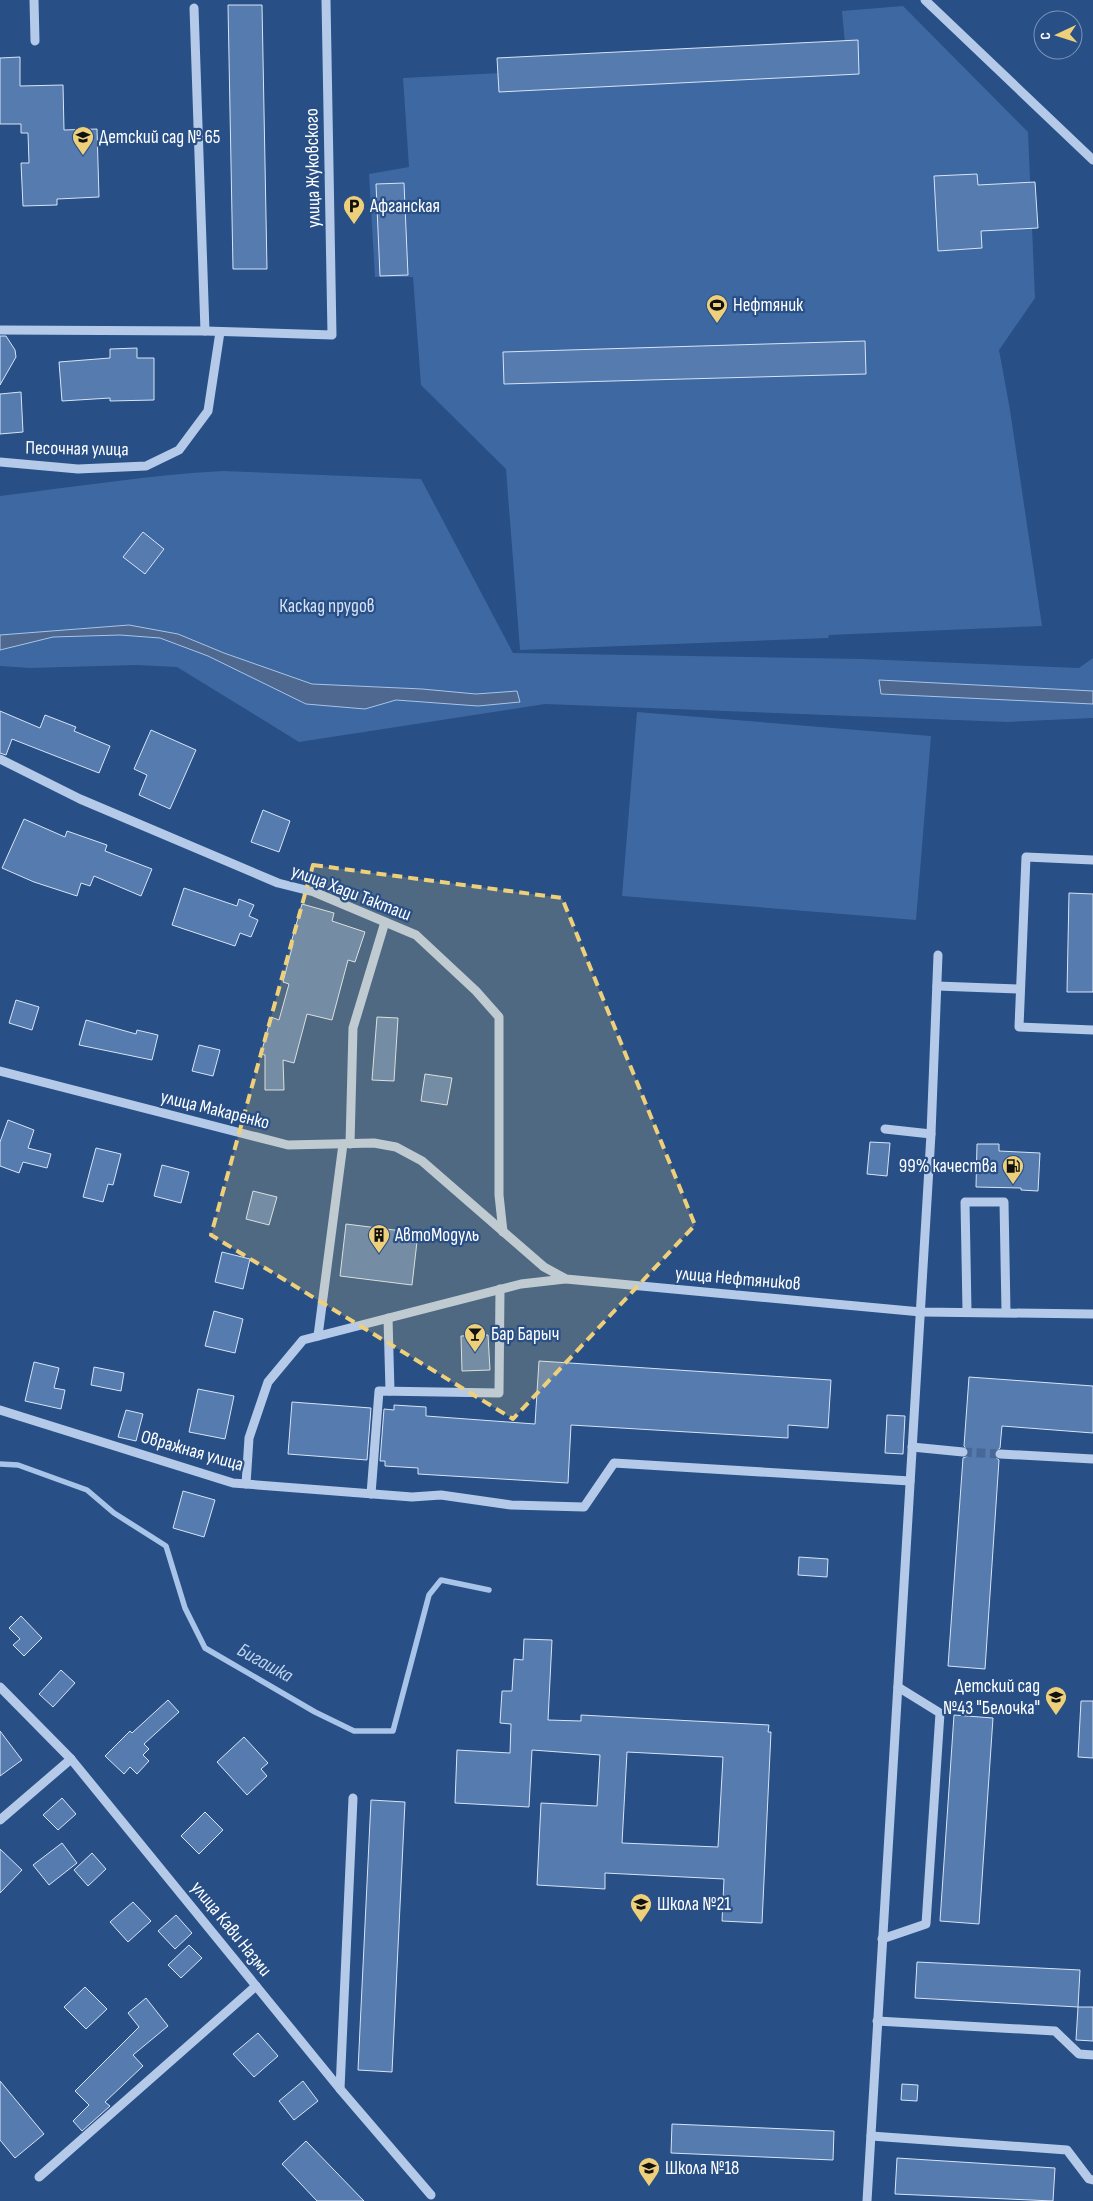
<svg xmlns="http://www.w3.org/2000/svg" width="1093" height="2201" viewBox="0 0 1093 2201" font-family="'Sofia Sans Condensed',sans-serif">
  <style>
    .green { fill: #3d68a2 }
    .water { fill: #4e6890; stroke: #a8c4e8 }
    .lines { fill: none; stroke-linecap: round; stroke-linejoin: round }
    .stream { stroke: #a8c4e8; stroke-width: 5.5 }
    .building { fill: #557baf; stroke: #d7e4f6; fill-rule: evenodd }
    .minor-tunnel { stroke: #486998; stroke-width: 9; stroke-dasharray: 9 4.5; stroke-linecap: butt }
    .minor { stroke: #b4cae8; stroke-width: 9 }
    .marked { fill: #efd07a; fill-opacity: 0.2; stroke: #efd07a; stroke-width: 4; stroke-dasharray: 10 6; stroke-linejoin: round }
    .labels { text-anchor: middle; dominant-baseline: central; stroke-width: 4.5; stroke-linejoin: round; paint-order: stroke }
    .poi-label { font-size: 19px; fill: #fff; stroke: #284f86; text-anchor: start }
    .street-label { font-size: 19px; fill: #fff; stroke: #284f86 }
    .park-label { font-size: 19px; fill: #d7e4f6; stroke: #284f86 }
    .water-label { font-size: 20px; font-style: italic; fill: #bfd4ef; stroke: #284f86 }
  </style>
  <rect width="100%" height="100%" fill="#284f86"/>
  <!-- green -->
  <g class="green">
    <path d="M903,6L1028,132L1035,298L999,350L1010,410L1042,626L829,635L828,638L520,650L506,469L421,385L413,277H375L369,174L409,167L403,78L846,55L842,11Z"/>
    <path d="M223,471L421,479L513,653L863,659L1079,668L1093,658V718L1007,722L545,704L299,742L177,667L136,665L30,668L0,666V496C74,487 149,475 223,471Z"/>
    <path d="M637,712L931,736L916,920L622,896Z"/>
  </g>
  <!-- water -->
  <g class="water">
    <path d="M129,625L178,634L224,653L312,684L422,689L476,694L517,691L520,702L478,706L396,700L365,709L306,704L208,656L160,638L120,635L53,637L0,650V635Z"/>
    <path d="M879,680L1093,691V704L881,694Z"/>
  </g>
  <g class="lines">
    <!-- stream -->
    <path class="stream" d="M0,1464L18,1465L87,1490L114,1513L166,1546L185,1608L205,1648L315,1712L354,1731H393L429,1595L441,1580L489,1590"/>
  </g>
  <!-- building -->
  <g class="building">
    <path d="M228,5H262L267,269H233Z"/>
    <path d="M858,40L859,74L499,92L497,58Z"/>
    <path d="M20,57V86L63,85L64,130L97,129L99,197L57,199V205L23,206L21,163H29L28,133H21V124H0V58Z"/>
    <path d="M977,174L978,185L1035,182L1038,228L981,231L982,248L938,251L934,176Z"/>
    <path d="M404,183L408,275L380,276L376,184Z"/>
    <path d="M0,336H6L15,350L16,357L0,385Z"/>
    <path d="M865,341L866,374L504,384L503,352Z"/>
    <path d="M137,348V358H154V400L110,401V398L62,401L59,362L110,358V349Z"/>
    <path d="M21,392L23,432L0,434V394Z"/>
    <path d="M143,532L164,549L145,574L123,557Z"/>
    <path d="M0,711L40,728L45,715L76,727L74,731L110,746L99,773L12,739L6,755L0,753Z"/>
    <path d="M151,730L196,750L170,809L139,795L147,775L134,769Z"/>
    <path d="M263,810L290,821L279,852L251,842Z"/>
    <path d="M24,819L65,837L67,831L107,845L105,851L152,869L141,896L94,876L90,886L81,883L77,896L34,882L2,868Z"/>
    <path d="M184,888L237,906L239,899L254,905L249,916L258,920L251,937L240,933L235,946L172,925Z"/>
    <path d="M1069,893L1093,894V992H1067Z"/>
    <path d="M302,904L334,913L332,921L365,932L355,962L348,960L332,1020L307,1014L294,1063L283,1060L284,1090H265V1055L261,1054L271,1017L279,1020L289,984L283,982L293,944L291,943Z"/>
    <path d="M16,1000L39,1007L32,1030L9,1023Z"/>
    <path d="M377,1017L398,1018L394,1081L372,1080Z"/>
    <path d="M86,1020L136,1034L137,1030L158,1035L152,1060L79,1045Z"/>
    <path d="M199,1045L220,1050L213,1076L192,1071Z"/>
    <path d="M425,1074L452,1078L447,1105L421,1101Z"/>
    <path d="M8,1120L34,1130L28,1148L51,1154L47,1168L23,1162L19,1173L0,1166V1142Z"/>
    <path d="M870,1142L890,1143L887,1176L867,1174Z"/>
    <path d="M977,1144H999V1151L1040,1153L1038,1191L1021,1190V1188L976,1187Z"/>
    <path d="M96,1148L121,1154L113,1185L108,1184L103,1202L83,1197Z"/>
    <path d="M162,1165L189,1172L181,1203L154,1196Z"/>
    <path d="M253,1191L277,1197L269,1225L246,1219Z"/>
    <path d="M346,1224L418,1233L412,1285L340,1276Z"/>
    <path d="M222,1252L250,1259L243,1289L215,1282Z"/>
    <path d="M214,1311L243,1319L235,1353L205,1346Z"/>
    <path d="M488,1335L490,1370L462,1371L461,1336Z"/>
    <path d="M539,1361L831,1380L828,1428L788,1425V1438L571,1425L568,1483L418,1474V1468L385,1466V1461H380L384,1409L394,1410V1405L426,1407V1416L535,1424Z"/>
    <path d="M34,1362L59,1368L54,1388L65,1390L61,1409L25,1401Z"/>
    <path d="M94,1367L124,1373L121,1391L91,1385Z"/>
    <path d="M969,1377L1093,1386V1433L1002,1426L1000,1448L994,1453L995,1457L999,1460L985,1669L948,1666L963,1458L968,1456L969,1452L964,1446Z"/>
    <path d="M198,1389L234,1396L225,1439L189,1432Z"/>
    <path d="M292,1402L371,1408L367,1460L288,1454Z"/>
    <path d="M126,1410L143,1414L136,1441L118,1437Z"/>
    <path d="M887,1415L905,1416L903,1454L885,1453Z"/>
    <path d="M183,1491L215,1500L204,1537L173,1528Z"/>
    <path d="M799,1557L828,1559L827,1577L798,1575Z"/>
    <path d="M21,1616L42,1638L24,1656L13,1645L20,1639L9,1628Z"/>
    <path d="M524,1639L552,1640L548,1720L581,1721V1715L769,1725L768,1732H771L762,1923L722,1921L724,1879L605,1873V1889L537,1885L541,1803L597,1806L600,1755L532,1750L529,1807L455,1803L457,1750L510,1753L511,1724L500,1723L502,1691H512L514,1659L523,1660ZM627,1752L723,1757L718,1847L622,1843Z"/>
    <path d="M61,1670L75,1683L53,1707L39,1694Z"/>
    <path d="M168,1700L179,1712L144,1744L149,1749L143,1755L149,1761L137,1774L130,1767L124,1774L105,1756L130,1731L132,1733Z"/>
    <path d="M1081,1701H1093V1758L1078,1757Z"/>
    <path d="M954,1715L993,1718L979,1924L940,1921Z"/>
    <path d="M0,1731L22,1760L0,1776Z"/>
    <path d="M244,1737L268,1763L261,1769L267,1776L247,1795L217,1762Z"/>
    <path d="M62,1798L76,1814L58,1830L43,1815Z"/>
    <path d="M371,1800L405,1802L392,2072L358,2070Z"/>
    <path d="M205,1812L223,1830L199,1854L181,1836Z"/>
    <path d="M62,1843L77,1863L49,1885L33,1865Z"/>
    <path d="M0,1849L22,1870L0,1893Z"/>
    <path d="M92,1853L106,1869L88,1886L74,1870Z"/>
    <path d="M133,1902L151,1921L128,1942L110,1922Z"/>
    <path d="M176,1915L192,1933L175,1949L158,1931Z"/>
    <path d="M189,1945L202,1958L181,1978L168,1965Z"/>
    <path d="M917,1962L1080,1970L1078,2007L915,1998Z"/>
    <path d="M85,1987L107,2009L86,2029L64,2007Z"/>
    <path d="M146,1998L168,2026L133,2055L143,2066L105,2102L110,2106L82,2131L73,2121L89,2105L75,2091L139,2027L128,2013Z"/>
    <path d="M1078,2007H1093V2041L1076,2040Z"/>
    <path d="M258,2033L278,2056L254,2077L233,2054Z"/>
    <path d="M0,2081L44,2134L15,2158L0,2140Z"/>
    <path d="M303,2081L318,2101L294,2120L279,2101Z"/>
    <path d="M902,2084L918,2085L917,2101L901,2100Z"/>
    <path d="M672,2124L834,2131L833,2160L671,2153Z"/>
    <path d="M306,2141L364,2201H317L282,2164Z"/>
    <path d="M897,2158L1055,2168L1053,2201L895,2194Z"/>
  </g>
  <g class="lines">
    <!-- minor-tunnel -->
    <path class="minor-tunnel" d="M963,1452L1000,1454"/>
    <!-- minor -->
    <g class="minor">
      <path d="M34,0L35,41"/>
      <path d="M925,0L1093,160"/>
      <path d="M194,8L205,331"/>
      <path d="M0,330L205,331L332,335L326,0"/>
      <path d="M0,462L78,469L146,466L179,450L208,411L220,332"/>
      <path d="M0,759L80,799L278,883L314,892L416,935L476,991L499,1017V1195L503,1232"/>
      <path d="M1093,860L1026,857L1019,1027L1093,1030"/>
      <path d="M937,986L1020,989"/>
      <path d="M0,1071L288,1145L374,1143L396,1147L422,1161L544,1267L566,1279L921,1312L1093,1314"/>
      <path d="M885,1129L931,1134"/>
      <path d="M350,1144L353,1028L385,922"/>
      <path d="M967,1311L965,1202H1004L1006,1312"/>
      <path d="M388,1318L390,1391"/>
      <path d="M318,1336L343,1144"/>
      <path d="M0,1410L233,1483L412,1497L441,1495L511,1505L584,1507L614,1463L910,1481"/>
      <path d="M912,1447L963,1452"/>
      <path d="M1000,1454L1093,1459"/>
      <path d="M246,1484L249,1438L268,1382L303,1340L521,1284L565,1279"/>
      <path d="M371,1494L379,1391L499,1393L500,1289"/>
      <path d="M0,1687L71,1759L340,2089L431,2195"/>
      <path d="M0,1820L71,1759"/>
      <path d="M882,1939L926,1924L940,1713L898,1687"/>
      <path d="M877,2021L1055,2031L1079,2054L1093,2055"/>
      <path d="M340,2089L353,1798"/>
      <path d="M871,2136L1067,2150L1089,2179L1093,2180"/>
      <path d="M39,2177L256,1986"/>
      <path d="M867,2201L931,1134L938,955"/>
    </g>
  </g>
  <!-- marked area -->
  <path class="marked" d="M313,865L562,898L695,1225L513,1419L211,1235Z"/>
  <!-- icons -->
  <defs>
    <g id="school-pin" transform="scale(1.125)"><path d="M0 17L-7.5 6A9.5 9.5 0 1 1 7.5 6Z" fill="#efd07a" stroke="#284f86"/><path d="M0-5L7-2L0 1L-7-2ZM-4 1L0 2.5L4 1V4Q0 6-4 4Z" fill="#111"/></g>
    <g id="parking-pin" transform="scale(1.125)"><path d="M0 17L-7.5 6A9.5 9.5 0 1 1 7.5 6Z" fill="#efd07a" stroke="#284f86"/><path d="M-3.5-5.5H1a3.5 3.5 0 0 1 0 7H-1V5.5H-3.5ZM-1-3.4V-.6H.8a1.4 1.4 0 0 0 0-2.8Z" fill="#111"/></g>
    <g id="stadium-pin" transform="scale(1.125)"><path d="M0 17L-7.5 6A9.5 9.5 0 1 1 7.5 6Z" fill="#efd07a" stroke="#284f86"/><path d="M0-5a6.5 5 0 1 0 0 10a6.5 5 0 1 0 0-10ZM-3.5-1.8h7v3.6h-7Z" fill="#111"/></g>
    <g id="fuel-pin" transform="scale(1.125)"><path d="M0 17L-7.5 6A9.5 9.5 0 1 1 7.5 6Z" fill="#efd07a" stroke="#284f86"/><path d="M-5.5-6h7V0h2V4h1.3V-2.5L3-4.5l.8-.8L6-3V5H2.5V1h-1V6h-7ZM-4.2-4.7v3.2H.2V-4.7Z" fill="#111"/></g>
    <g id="building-pin" transform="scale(1.125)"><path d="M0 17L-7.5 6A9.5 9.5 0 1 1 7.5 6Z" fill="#efd07a" stroke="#284f86"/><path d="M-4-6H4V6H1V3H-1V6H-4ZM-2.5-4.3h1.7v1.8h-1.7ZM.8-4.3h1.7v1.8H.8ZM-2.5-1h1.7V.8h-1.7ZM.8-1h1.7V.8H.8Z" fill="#111"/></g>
    <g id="bar-pin" transform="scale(1.125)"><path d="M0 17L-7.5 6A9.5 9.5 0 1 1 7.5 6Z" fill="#efd07a" stroke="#284f86"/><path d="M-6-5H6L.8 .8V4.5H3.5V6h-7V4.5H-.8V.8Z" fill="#111"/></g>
  </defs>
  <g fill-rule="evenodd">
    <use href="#school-pin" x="83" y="137"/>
    <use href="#parking-pin" x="354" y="206"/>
    <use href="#stadium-pin" x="717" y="305"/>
    <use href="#fuel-pin" x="1013" y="1166"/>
    <use href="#building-pin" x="379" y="1235"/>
    <use href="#bar-pin" x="475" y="1334"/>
    <use href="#school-pin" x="1056" y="1697"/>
    <use href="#school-pin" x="641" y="1904"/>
    <use href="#school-pin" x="649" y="2168"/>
  </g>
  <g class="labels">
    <!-- poi labels -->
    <g class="poi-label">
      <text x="99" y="137">Детский сад № 65</text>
      <text x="370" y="206">Афганская</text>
      <text x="733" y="305">Нефтяник</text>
      <text x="997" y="1166" text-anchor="end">99% качества</text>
      <text x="395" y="1235">АвтоМодуль</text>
      <text x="491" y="1334">Бар Барыч</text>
      <text x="1040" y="1686" text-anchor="end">Детский сад<tspan x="1040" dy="22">№43 "Белочка"</tspan></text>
      <text x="657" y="1904">Школа №21</text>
      <text x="665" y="2168">Школа №18</text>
    </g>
    <!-- street labels -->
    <g class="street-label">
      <text transform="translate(313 168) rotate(-91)">улица Жуковского</text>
      <text transform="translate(77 449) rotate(1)">Песочная улица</text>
      <text transform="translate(351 893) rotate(21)">улица Хади Такташ</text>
      <text transform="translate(215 1110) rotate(14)">улица Макаренко</text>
      <text transform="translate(738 1279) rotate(5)">улица Нефтяников</text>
      <text transform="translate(192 1451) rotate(16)">Овражная улица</text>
      <text transform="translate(231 1929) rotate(51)">улица Кави Назми</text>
    </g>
    <!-- park labels -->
    <g class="park-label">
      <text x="327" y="606">Каскад прудов</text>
    </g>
    <!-- water labels -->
    <g class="water-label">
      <text transform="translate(265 1663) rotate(29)">Бигашка</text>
    </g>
  </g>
  <!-- north arrow -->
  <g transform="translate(1058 35) rotate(266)"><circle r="24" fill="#284f86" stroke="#7e95b6"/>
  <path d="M0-4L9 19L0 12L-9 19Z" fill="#efd07a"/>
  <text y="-8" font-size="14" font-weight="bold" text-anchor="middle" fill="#ffffff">С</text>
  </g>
</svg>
